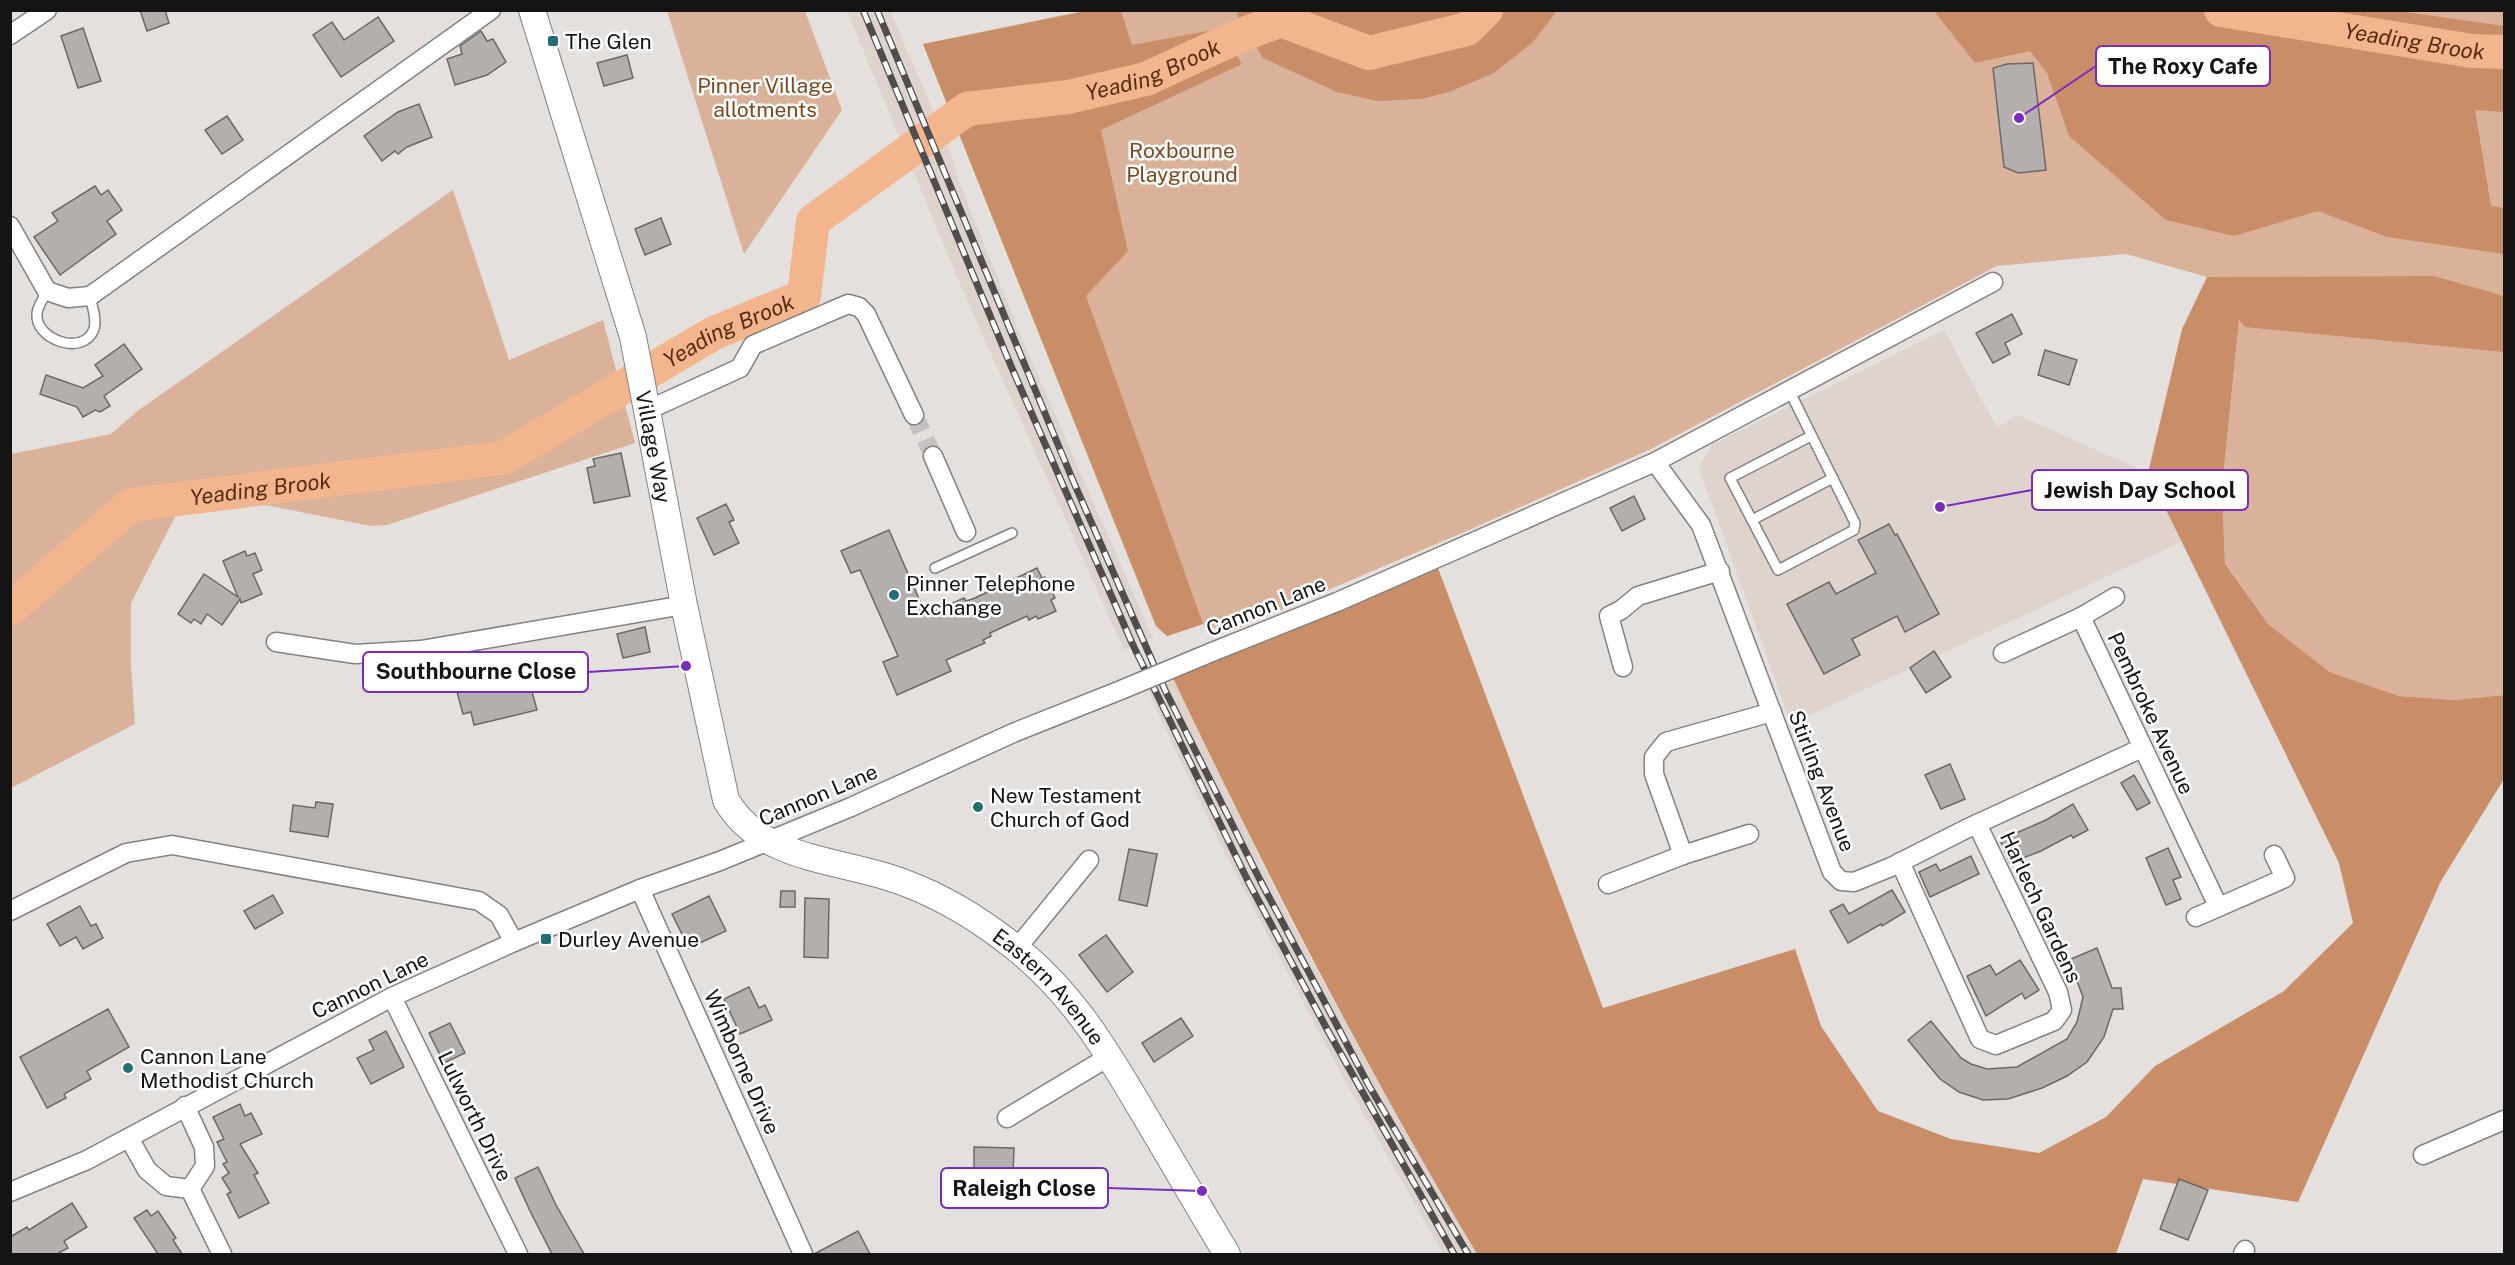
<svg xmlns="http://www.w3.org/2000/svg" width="2515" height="1265" viewBox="0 0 2515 1265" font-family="'Public Sans',sans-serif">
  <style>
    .built { fill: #dfd4cd }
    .green { fill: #dab29a }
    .forest { fill: #c98e68 }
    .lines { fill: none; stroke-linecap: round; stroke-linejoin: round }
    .river { stroke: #f3b58e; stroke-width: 34 }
    .building { fill: #b3afad; stroke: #6b6865; stroke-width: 1.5 }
    .street-tunnel { stroke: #c5c1c0; stroke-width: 18; stroke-dasharray: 18 9; stroke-linecap: butt }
    .lane-casing { stroke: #85817f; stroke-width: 12 }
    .street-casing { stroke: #85817f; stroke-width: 21 }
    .secondary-casing { stroke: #85817f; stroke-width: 28 }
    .lane { stroke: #fff; stroke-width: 9 }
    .street { stroke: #fff; stroke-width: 18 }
    .secondary { stroke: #fff; stroke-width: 26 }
    .rail-casing { stroke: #504d4d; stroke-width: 7 }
    .rail { stroke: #fff; stroke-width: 4.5; stroke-dasharray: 14; stroke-linecap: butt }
    .street-bridge-casing { stroke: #85817f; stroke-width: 21; stroke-linecap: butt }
    .street-bridge { stroke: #fff; stroke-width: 18 }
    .poi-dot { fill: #236e74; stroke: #fff; stroke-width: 2 }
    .labels { text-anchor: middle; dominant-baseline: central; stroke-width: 5; stroke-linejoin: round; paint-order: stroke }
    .poi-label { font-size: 21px; fill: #151313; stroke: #fff; text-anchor: start }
    .park-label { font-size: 21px; fill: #80471e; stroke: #fff }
    .street-label { font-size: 21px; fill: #151313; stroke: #fff }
    .water-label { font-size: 22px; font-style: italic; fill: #552d10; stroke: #fff }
    .leader { fill: none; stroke: #7b2cbf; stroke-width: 2 }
    .callout-dot { fill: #7b2cbf; stroke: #fff; stroke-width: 2 }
    .callout { fill: #fff; stroke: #7b2cbf; stroke-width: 2 }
    .callout-label { font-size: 22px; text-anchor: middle; font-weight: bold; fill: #151313 }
  </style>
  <rect width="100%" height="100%" fill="#e4e0de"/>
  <!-- built -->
  <g class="built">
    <path d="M847,11H890L947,143L958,179L1023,341L1153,638L1124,650L962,289Z"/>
    <path d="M1944,330L1997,428L2018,415L2148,473L2183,541L1791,724L1699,468L1711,445Z"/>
    <path d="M1172,676L1275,890L1326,987L1395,1113L1477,1254H1443L1341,1074L1221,846L1150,696L1147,686Z"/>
  </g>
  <!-- green -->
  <g class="green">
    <path d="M1087,10L2504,11V695L2455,700L2399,696L2330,672L2268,624L2225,562L2222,489L2239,319L2207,277L2126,254L1997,266L1651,449L1462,533L1229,632L1203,624L1167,636L1156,626L923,44Z"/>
    <path d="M667,11H805L842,110L744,254Z"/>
    <path d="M453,190L509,360L603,320L635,443L387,525L371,526L260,504L176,515L131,603V666L135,724L11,788V454L111,434L136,412Z"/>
  </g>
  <!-- forest -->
  <g class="forest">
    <path d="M2392,10L2504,26V112L2475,110L2491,206L2504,208V254L2387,237L2318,211L2234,236L2166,220L2069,136L2047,73L2030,51L1975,63L1934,11Z"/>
    <path d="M1087,11H1121L1132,45L1219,29L1242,64L1101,130L1128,251L1086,296L1203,624L1167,636L1156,626L923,44Z"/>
    <path d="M1236,11H1557L1533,42L1494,73L1449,92L1421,99L1377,101L1337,92L1263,58L1240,22Z"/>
    <path d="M2434,276L2504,296V352L2245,327L2239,320L2222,488L2225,563L2268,624L2330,672L2399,696L2455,700L2504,695V779L2441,881L2298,1202L2143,1179L2116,1254H1477C1365,1067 1266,873 1172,676L1438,568L1603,1008L1795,949L1821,1026L1878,1111L1951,1139L2039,1153L2106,1117L2155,1066L2284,991L2353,923L2339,863L2148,473L2182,329L2207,277Z"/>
  </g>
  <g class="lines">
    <!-- river -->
    <g class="river">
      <path id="s1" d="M2221,10L2472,51L2504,52"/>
      <path id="s2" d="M10,609L131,505L503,458L714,333L804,296L813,221L967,109L1068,97L1146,79L1239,36L1281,20L1369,53L1467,29L1486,10"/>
    </g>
  </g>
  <!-- building -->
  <g class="building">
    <path d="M140,10H165L169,23L147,31Z"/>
    <path d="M378,17L394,41L341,77L313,35L332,22L344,40Z"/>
    <path d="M83,28L101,81L78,88L61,36Z"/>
    <path d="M481,31L487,41L493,39L506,62L487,75L455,85L447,59L462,54L460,46Z"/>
    <path d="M627,55L633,78L604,86L597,63Z"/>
    <path d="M2033,63L2046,170L2018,173L2004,167L1993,68L2007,64Z"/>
    <path d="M419,104L432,137L407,147L398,154L395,151L382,161L364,136L398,112Z"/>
    <path d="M227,116L243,140L222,154L205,130Z"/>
    <path d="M95,186L101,195L108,190L122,210L107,221L116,234L60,275L34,237L58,221L52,213Z"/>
    <path d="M661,218L671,244L645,255L635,229Z"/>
    <path d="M2012,314L2022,334L2005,343L2010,354L1993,363L1976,333Z"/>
    <path d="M124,344L142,369L104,396L110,406L100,412L95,410L83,417L77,407L40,394L46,375L83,388L103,376L95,365Z"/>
    <path d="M2045,350L2077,360L2069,385L2038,375Z"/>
    <path d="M621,453L630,496L594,503L587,468L595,466L593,459Z"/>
    <path d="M1634,496L1645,519L1622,531L1610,508Z"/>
    <path d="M726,504L734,520L729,522L739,543L714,555L697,518Z"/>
    <path d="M1889,524L1895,535L1897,534L1939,614L1905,632L1897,616L1852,639L1860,655L1824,674L1787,604L1829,582L1836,594L1876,573L1858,540Z"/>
    <path d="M889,530L926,615L964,598L966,601L975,598L1037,568L1042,578L1045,577L1055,598L1051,600L1056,611L1038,619L1036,616L1029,620L1027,616L990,633L991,636L983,640L985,643L946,660L951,671L897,695L883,662L898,656L860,570L851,573L841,551Z"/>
    <path d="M245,551L247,556L255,553L262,570L253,574L262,594L241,603L240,599L222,625L207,614L201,624L194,619L191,623L178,614L204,574L238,597L223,561Z"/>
    <path d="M645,627L650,652L623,658L617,634Z"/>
    <path d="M1934,651L1951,677L1926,693L1910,668Z"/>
    <path d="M568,652L574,677L531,688L537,710L474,725L471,712L463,714L456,688L480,682L479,678L533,664L532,661Z"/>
    <path d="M1950,764L1965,799L1941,809L1925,775Z"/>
    <path d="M2134,775L2150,803L2137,810L2121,783Z"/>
    <path d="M316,802L333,804L328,837L290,831L293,805L315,808Z"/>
    <path d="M2073,804L2088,830L2073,838L2071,835L2041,851L2010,863L2000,840L2046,820Z"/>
    <path d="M2168,848L2181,877L2173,880L2181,899L2166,905L2146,858Z"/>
    <path d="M1129,849L1157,854L1147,906L1119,900Z"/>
    <path d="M1971,856L1979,874L1930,897L1919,872L1936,864L1940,871Z"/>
    <path d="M1892,890L1905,912L1882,926L1881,924L1848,943L1830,911L1843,904L1849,914Z"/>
    <path d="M781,891H795V907H780Z"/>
    <path d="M273,895L283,913L255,929L244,911Z"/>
    <path d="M709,896L726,931L689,948L672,914Z"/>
    <path d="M805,898L829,899L828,958L804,957Z"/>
    <path d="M80,906L91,926L96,924L103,938L83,949L76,937L60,946L47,924Z"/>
    <path d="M1106,935L1133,972L1107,992L1079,955Z"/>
    <path d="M2097,948L2112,988H2121L2123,1009H2113L2104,1037L2087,1062L2067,1076L2042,1088L2008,1099L1983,1100L1959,1092L1940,1079L1908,1040L1931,1021L1961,1058L1971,1064L1987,1069L2017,1067L2067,1039L2077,1022L2083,997L2069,960Z"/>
    <path d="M2020,960L2039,990L2025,999L2022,993L1986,1016L1967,976L1990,965L1996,975Z"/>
    <path d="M749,987L759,1008L765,1005L772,1020L740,1034L724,999Z"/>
    <path d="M108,1009L129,1047L87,1071L91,1079L64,1094L66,1098L47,1108L20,1057Z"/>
    <path d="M1181,1018L1193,1036L1154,1062L1142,1043Z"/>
    <path d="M450,1023L465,1053L444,1063L429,1033Z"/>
    <path d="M386,1031L404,1067L371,1084L357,1058L374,1050L369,1040Z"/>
    <path d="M240,1104L245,1116L251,1113L262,1134L240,1144L258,1173L254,1175L269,1203L239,1218L227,1194L231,1192L222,1178L229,1173L223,1164L227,1162L217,1142L224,1139L213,1117Z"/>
    <path d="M974,1147L1014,1148L1013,1175L974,1174Z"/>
    <path d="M538,1167L556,1205L584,1254H552L530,1211L515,1178Z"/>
    <path d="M2179,1179L2208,1190L2188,1240L2160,1229Z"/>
    <path d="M72,1203L87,1227L64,1241L68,1248L57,1254H10V1237L27,1227L29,1230Z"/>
    <path d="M147,1210L151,1216L158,1211L176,1238L173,1240L182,1254H158L134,1218Z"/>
    <path d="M858,1231L870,1254H814Z"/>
  </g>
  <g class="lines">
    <!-- street-tunnel -->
    <path class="street-tunnel" d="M914,415L933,456"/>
    <!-- lane casing -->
    <g class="lane-casing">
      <g id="lane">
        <path d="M47,291C44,298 38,305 37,313C34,340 84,357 94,329C97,319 92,306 90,296"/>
        <path d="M1790,392L1855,523L1854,530L1778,570L1730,478L1811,436"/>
        <path d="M1752,520L1833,478"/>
        <path d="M935,568L1012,533"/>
      </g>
    </g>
    <!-- street casing -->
    <g class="street-casing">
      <g id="street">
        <path d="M10,35L47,10"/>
        <path d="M10,226L47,291L68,298L90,296L491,10"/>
        <path d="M648,410L740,368L753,345L848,304L859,307L866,314L914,415"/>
        <path d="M933,456L966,532"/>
        <path d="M1655,462L1701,525L1832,872L1841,881L1854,882L1891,867L1966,829L2142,748"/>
        <path d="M2081,617L2115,597"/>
        <path d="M276,642L355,654L421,650L684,605"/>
        <path d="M1212,652L1337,602L1655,462L1993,282"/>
        <path d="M2003,653L2081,617L2218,906"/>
        <path d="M1623,667L1609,616L1621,610L1638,596L1720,571"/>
        <path d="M1683,855L1654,774V757L1666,742L1772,712"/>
        <path d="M1900,862L1980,1039L1996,1045L2054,1021L2062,1010L2058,992L1977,824"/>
        <path d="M1608,884L1683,855L1749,834"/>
        <path d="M640,889L803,1254"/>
        <path d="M10,911L126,853L172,845L479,901L499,915L514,942"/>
        <path d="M2196,917L2285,878L2274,855"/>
        <path d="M1017,948L1089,860"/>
        <path d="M392,997L518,1254"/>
        <path d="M185,1106L204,1147L205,1166L190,1189"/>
        <path d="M1007,1118L1110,1056"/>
        <path d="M129,1138L147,1170L166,1186L190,1189"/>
        <path d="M2423,1155L2504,1120"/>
        <path d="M190,1189L222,1254"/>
        <path d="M10,1192L87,1160L392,997L514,942L640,889L720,861L851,807L1013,733L1121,690"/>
        <path d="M2243,1254L2245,1250"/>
      </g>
    </g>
    <!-- secondary casing -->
    <g class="secondary-casing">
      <g id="secondary">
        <path id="s3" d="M532,10L633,337L684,605L726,800C762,863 845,859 905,883C945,898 985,923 1018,950C1074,995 1108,1053 1144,1114C1172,1161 1199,1208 1227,1254"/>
      </g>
    </g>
    <!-- lane -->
    <use href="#lane" class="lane"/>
    <!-- street -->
    <use href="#street" class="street"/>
    <!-- secondary -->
    <use href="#secondary" class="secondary"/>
    <!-- rail casing -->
    <g class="rail-casing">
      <g id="rail">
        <path d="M863,10L1011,366L1132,643L1248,881L1328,1031L1454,1254"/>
        <path d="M877,10L1074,483L1165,690L1260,880L1368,1084L1468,1254"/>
      </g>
    </g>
    <!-- rail -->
    <use href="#rail" class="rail"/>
    <!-- street-bridge casing -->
    <g class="street-bridge-casing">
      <path id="street-bridge" d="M1121,690L1212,652"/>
    </g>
    <!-- street-bridge -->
    <use href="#street-bridge" class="street-bridge"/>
  </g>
  <!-- markers -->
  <g class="poi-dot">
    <rect x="547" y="35" width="12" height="12" rx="3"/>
    <circle cx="894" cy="595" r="6"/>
    <circle cx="978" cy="807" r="6"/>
    <rect x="540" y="933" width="12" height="12" rx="3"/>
    <circle cx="128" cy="1068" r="6"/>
  </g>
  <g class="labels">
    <!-- poi labels -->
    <g class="poi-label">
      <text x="565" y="41">The Glen</text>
      <text x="906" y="583">Pinner Telephone<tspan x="906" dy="24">Exchange</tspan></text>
      <text x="990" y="795">New Testament<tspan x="990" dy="24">Church of God</tspan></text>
      <text x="558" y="939">Durley Avenue</text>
      <text x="140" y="1056">Cannon Lane<tspan x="140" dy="24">Methodist Church</tspan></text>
    </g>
    <!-- park labels -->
    <g class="park-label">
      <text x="765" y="85">Pinner Village<tspan x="765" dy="24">allotments</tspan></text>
      <text x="1182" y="150">Roxbourne<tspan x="1182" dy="24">Playground</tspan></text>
    </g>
    <!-- street labels -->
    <g class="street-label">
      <text stroke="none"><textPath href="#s3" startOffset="454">Village Way</textPath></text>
      <text transform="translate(1266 606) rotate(-22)">Cannon Lane</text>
      <text transform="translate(2151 713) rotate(65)">Pembroke Avenue</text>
      <text transform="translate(1822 781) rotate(69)">Stirling Avenue</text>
      <text transform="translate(818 795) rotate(-23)">Cannon Lane</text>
      <text transform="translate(2041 907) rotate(65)">Harlech Gardens</text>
      <text transform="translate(370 985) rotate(-26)">Cannon Lane</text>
      <text stroke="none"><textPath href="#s3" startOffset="1197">Eastern Avenue</textPath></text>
      <text transform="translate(742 1062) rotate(66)">Wimborne Drive</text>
      <text transform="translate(475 1116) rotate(64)">Lulworth Drive</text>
    </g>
    <!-- water labels -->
    <g class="water-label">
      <text stroke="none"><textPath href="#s1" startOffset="196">Yeading Brook</textPath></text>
      <text stroke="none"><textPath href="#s2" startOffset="1334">Yeading Brook</textPath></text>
      <text stroke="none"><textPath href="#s2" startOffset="794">Yeading Brook</textPath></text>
      <text stroke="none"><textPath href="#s2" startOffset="290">Yeading Brook</textPath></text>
    </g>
  </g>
  <!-- callouts -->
  <path class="leader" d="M2019 118L2096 66M1940 507L2032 490M686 666L588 672M1202 1191L1108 1188"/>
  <g class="callout-dot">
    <circle cx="2019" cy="118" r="6"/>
    <circle cx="1940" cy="507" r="6"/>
    <circle cx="686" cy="666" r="6"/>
    <circle cx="1202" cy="1191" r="6"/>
  </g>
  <g class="callout">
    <rect x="2096" y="46" width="174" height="40" rx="6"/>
    <rect x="2032" y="470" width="216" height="40" rx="6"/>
    <rect x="363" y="652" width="225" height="40" rx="6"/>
    <rect x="941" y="1168" width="167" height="40" rx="6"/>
  </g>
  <g class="callout-label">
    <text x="2183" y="74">The Roxy Cafe</text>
    <text x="2140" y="498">Jewish Day School</text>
    <text x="476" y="679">Southbourne Close</text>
    <text x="1024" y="1196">Raleigh Close</text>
  </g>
  <!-- border -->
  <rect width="2515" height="1265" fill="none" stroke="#151313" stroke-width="24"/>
</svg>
